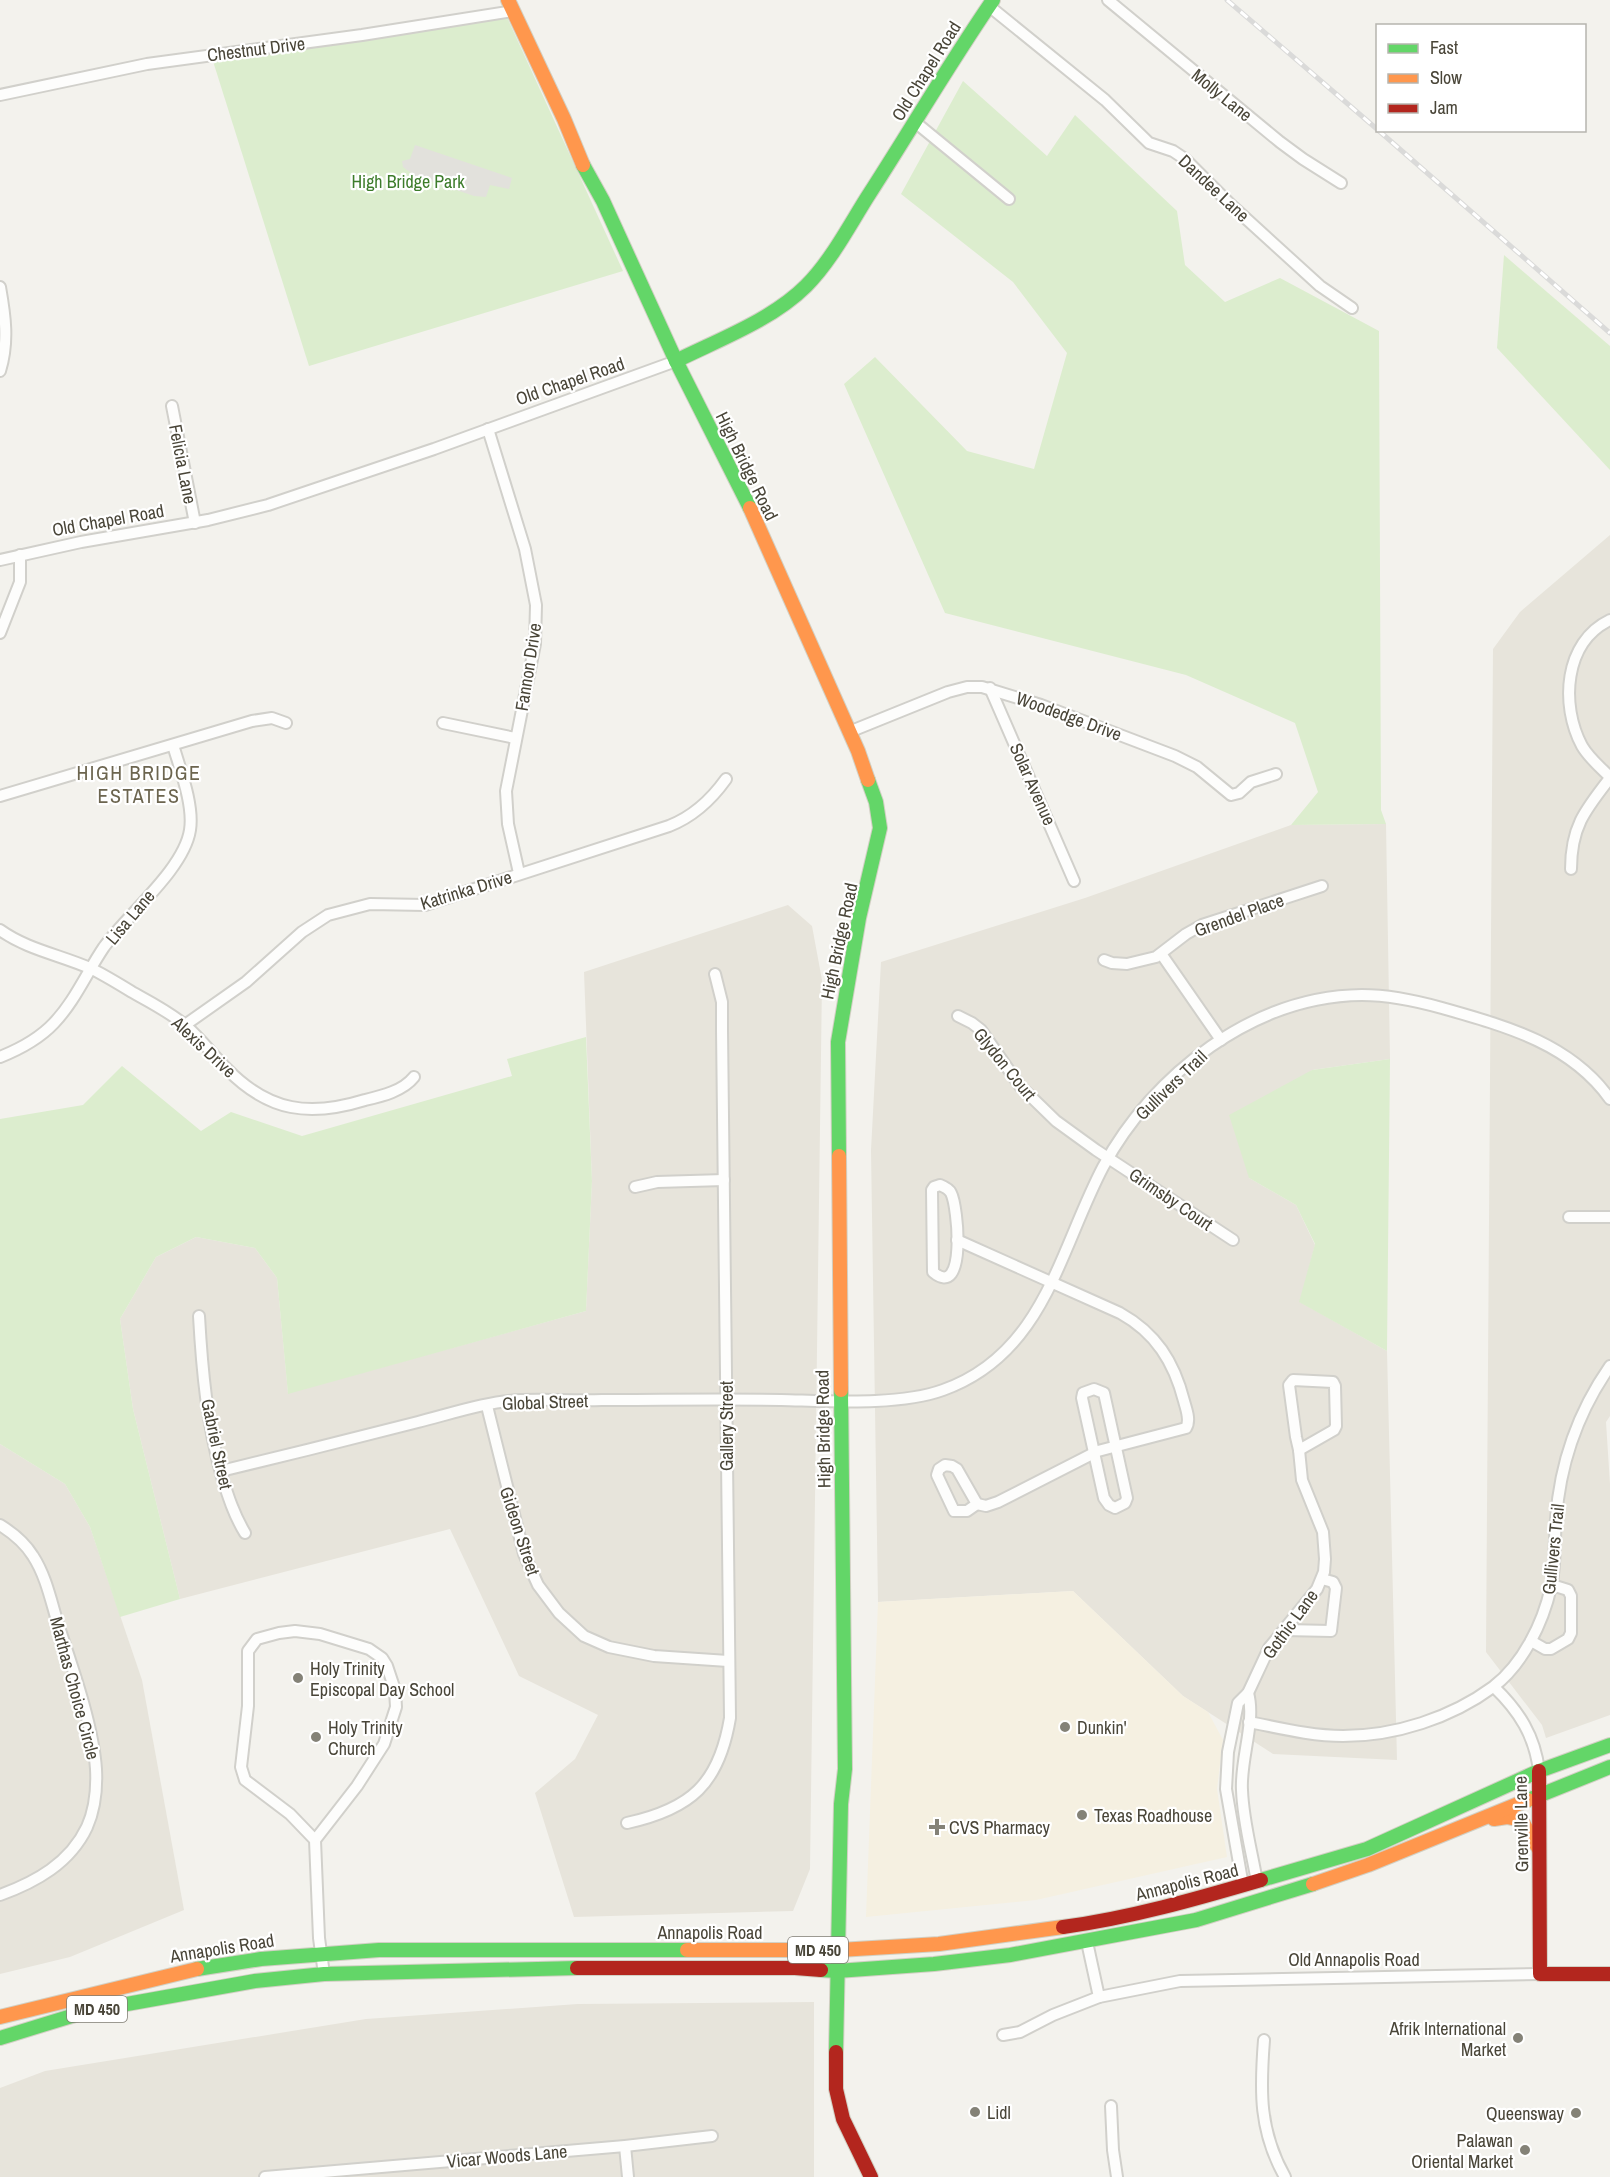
<svg xmlns="http://www.w3.org/2000/svg" width="1610" height="2177" viewBox="0 0 1610 2177" font-family="'Archivo Narrow',sans-serif">
  <style>
    .residential { fill: #e7e4db }
    .commercial { fill: #f5f0e1 }
    .green { fill: #dcedce }
    .parking { fill: #e2e1dc }
    .lines { fill: none; stroke-linecap: round; stroke-linejoin: round }
    .street-casing { stroke: #d1d0cb; stroke-width: 14 }
    .fast-casing { stroke: #d2d0c4; stroke-width: 16 }
    .slow-casing { stroke: #d2d0c4; stroke-width: 16 }
    .jam-casing { stroke: #d2d0c4; stroke-width: 16 }
    .street { stroke: #fdfdfc; stroke-width: 10 }
    .fast { stroke: #63d668; stroke-width: 14 }
    .slow { stroke: #ff974d; stroke-width: 14 }
    .jam { stroke: #b3261e; stroke-width: 14 }
    .rail-casing { stroke: #dadad9; stroke-width: 5 }
    .rail { stroke: #fff; stroke-width: 3; stroke-dasharray: 9; stroke-linecap: butt }
    .poi-dot { fill: #848277; stroke: #fff; stroke-width: 2 }
    .labels { text-anchor: middle; dominant-baseline: central; stroke-width: 4.5; stroke-linejoin: round; paint-order: stroke }
    .shield { fill: #fff; stroke: #807d74; stroke-width: 1.5 }
    .shield-label { font-size: 16px; font-weight: bold; fill: #494538 }
    .street-label { font-size: 18px; fill: #494538; stroke: #fff }
    .park-label { font-size: 18px; fill: #3d7c2b; stroke: #fff }
    .poi-label { font-size: 18px; fill: #494538; stroke: #fff; text-anchor: start }
    .neighbourhood-label { font-size: 20px; letter-spacing: 1.5px; fill: #6c654f; stroke: #fff }
  </style>
  <rect width="100%" height="100%" fill="#f3f2ed"/>
  <!-- residential -->
  <g class="residential">
    <path d="M1610,535V1416L1606,1422L1610,1484V1715L1546,1738L1542,1725L1486,1652L1493,649L1520,612Z"/>
    <path d="M1386,824L1390,1059L1312,1070L1249,1178L1296,1205L1315,1245L1300,1302L1387,1351L1397,1760L1273,1754L1183,1696L1073,1591L878,1602L871,1150L881,962L1085,898L1291,825Z"/>
    <path d="M788,905L812,926L822,980L810,1869L793,1911L574,1917L535,1793L575,1759L598,1715L519,1676L450,1529L180,1599L133,1409L120,1319L156,1257L196,1237L255,1248L277,1278L288,1393L586,1311L592,1181L584,972Z"/>
    <path d="M0,1444L65,1484L90,1527L142,1680L184,1910L70,1957L0,1974Z"/>
    <path d="M814,2002V2177H0V2088L45,2071L366,2019L578,2004Z"/>
  </g>
  <!-- commercial -->
  <path class="commercial" d="M1073,1591L1183,1696L1208,1712L1223,1740L1217,1789L1227,1857L1036,1900L866,1917L878,1602Z"/>
  <!-- green -->
  <g class="green">
    <path d="M506,15L623,271L309,366L212,58Z"/>
    <path d="M963,81L1047,156L1075,115L1177,211L1185,265L1225,302L1280,278L1379,331L1381,810L1386,824L1291,825L1318,792L1295,723L1186,675L945,613L844,384L875,357L967,451L1034,469L1067,353L1013,282L901,194Z"/>
    <path d="M1504,255L1610,346V470L1497,348Z"/>
    <path d="M586,1037L592,1181L586,1311L288,1394L277,1278L255,1248L196,1237L156,1257L120,1319L133,1409L180,1599L120,1617L90,1527L65,1484L0,1444V1119L83,1105L122,1066L201,1131L231,1112L302,1136L512,1076L507,1059Z"/>
    <path d="M1390,1059L1387,1351L1299,1302L1315,1244L1296,1205L1249,1178L1229,1115L1312,1070Z"/>
  </g>
  <!-- parking -->
  <path class="parking" d="M415,145L512,178L509,189L490,185L486,197L474,196L415,176L403,167L402,161L410,159Z"/>
  <g class="lines">
    <!-- street casing -->
    <g class="street-casing">
      <g id="street">
        <path d="M1108,0L1280,142L1303,159L1341,183"/>
        <path d="M989,6L1105,100L1149,143L1173,151L1185,159L1230,204L1320,286L1352,308"/>
        <path d="M0,95L147,64L362,35L513,11"/>
        <path d="M915,122L1009,199"/>
        <path d="M0,287C5,315 9,342 0,371"/>
        <path d="M172,406L195,523"/>
        <path d="M488,429L525,549L536,605L535,644L506,791L508,824L519,873"/>
        <path d="M0,560L81,542L208,520L268,505L434,449L676,361"/>
        <path d="M1610,620C1564,642 1560,705 1582,746C1589,758 1600,767 1610,777"/>
        <path d="M0,633L20,582V555"/>
        <path d="M990,688L1074,881"/>
        <path d="M443,723L515,738"/>
        <path d="M849,732L948,692L967,687H982L1041,705L1175,756L1197,767L1231,795L1239,793L1251,782L1276,774"/>
        <path d="M0,796L252,721L272,718L286,723"/>
        <path d="M1571,869C1571,827 1585,810 1610,778"/>
        <path d="M0,930C28,950 61,955 92,969C106,976 119,984 132,992C150,1002 170,1012 186,1026C201,1039 213,1055 227,1069C269,1112 310,1117 365,1100C382,1096 403,1091 414,1077"/>
        <path d="M1162,955L1221,1040"/>
        <path d="M1104,960L1112,963L1127,964L1156,957L1186,934L1202,925L1322,886"/>
        <path d="M958,1016L972,1023L981,1030L1020,1086L1056,1121L1096,1150L1233,1240"/>
        <path d="M185,1025L246,982L302,932L328,915L370,904L425,905L669,826C692,817 711,800 726,779"/>
        <path d="M0,1057C20,1049 39,1039 54,1023C75,1001 87,972 104,947C128,914 184,869 190,830C194,805 180,769 173,745"/>
        <path d="M940,1185C945,1187 949,1189 951,1193C958,1206 967,1301 933,1272L932,1190L934,1187Z"/>
        <path d="M635,1187L657,1182L724,1180"/>
        <path d="M1569,1217H1610"/>
        <path d="M957,1240L1120,1313C1156,1333 1174,1362 1184,1401C1186,1409 1191,1420 1186,1428L1098,1451L998,1502L986,1506L977,1504"/>
        <path d="M199,1316C202,1370 207,1424 222,1477C228,1496 234,1515 245,1533"/>
        <path d="M1293,1380L1333,1382L1335,1386L1336,1426L1334,1430L1299,1450L1296,1437L1289,1385Z"/>
        <path d="M1094,1389L1104,1393L1127,1498L1125,1503L1115,1508L1109,1505L1104,1498L1082,1398L1083,1393Z"/>
        <path d="M487,1406L524,1554L538,1585L559,1613L584,1636L609,1647L654,1656L728,1661"/>
        <path d="M945,1465L952,1466L957,1469L977,1504L967,1511H954L937,1475L939,1469Z"/>
        <path d="M221,1471C287,1455 352,1439 418,1422C450,1414 488,1401 521,1400C548,1399 575,1401 602,1400C662,1400 722,1399 781,1400C828,1401 899,1406 943,1390C1044,1354 1059,1251 1103,1167C1153,1074 1254,996 1362,995C1389,995 1417,1001 1442,1008C1505,1026 1570,1043 1610,1099"/>
        <path d="M0,1525C13,1533 25,1543 33,1556C46,1576 51,1601 58,1624C72,1666 93,1725 96,1769C97,1788 95,1809 87,1827C70,1863 36,1882 0,1895"/>
        <path d="M1284,1630L1331,1631L1336,1588L1333,1582L1322,1579"/>
        <path d="M1531,1641L1545,1649H1551L1568,1639L1571,1633V1596L1568,1590L1552,1585"/>
        <path d="M1494,1687C1519,1711 1535,1736 1539,1771"/>
        <path d="M1248,1693C1256,1721 1240,1760 1242,1790C1243,1821 1252,1852 1257,1882"/>
        <path d="M1249,1722C1280,1728 1311,1736 1343,1736C1395,1736 1451,1718 1493,1687C1523,1664 1543,1623 1551,1587C1556,1565 1554,1541 1556,1519C1560,1463 1578,1412 1610,1366"/>
        <path d="M627,1823C691,1809 719,1784 730,1718L722,1030V1002L715,974"/>
        <path d="M315,1840L357,1786L384,1744L396,1707L395,1690L387,1666L382,1658L369,1649L320,1634L295,1631L279,1633L257,1639L248,1651V1706L241,1767L245,1780L290,1814L315,1840L319,1938L324,1974"/>
        <path d="M1243,1886L1226,1789L1228,1752L1238,1703L1248,1693L1269,1648L1317,1589L1324,1572L1325,1559L1323,1532L1302,1480L1299,1450"/>
        <path d="M1087,1942L1099,1997"/>
        <path d="M1003,2035L1020,2032L1053,2015L1099,1997L1180,1981L1540,1974"/>
        <path d="M1264,2040C1260,2091 1259,2131 1285,2177"/>
        <path d="M1111,2106L1113,2150L1117,2177"/>
        <path d="M625,2146L628,2177"/>
        <path d="M265,2177L625,2146L712,2136"/>
      </g>
    </g>
    <!-- fast casing -->
    <g class="fast-casing">
      <g id="fast">
        <path d="M583,165L603,201L676,361L750,508"/>
        <path d="M676,361C718,340 772,320 806,286C831,261 849,226 868,196C910,131 949,64 993,0"/>
        <path d="M839,1156L838,1042L859,918L880,828L876,802L868,780"/>
        <path d="M1528,1800L1610,1767"/>
        <path d="M1261,1880L1367,1849L1539,1771L1610,1745"/>
        <path d="M197,1969L261,1959L379,1950H687"/>
        <path d="M821,1970L837,1971L934,1964L1010,1955L1196,1920L1313,1884"/>
        <path d="M0,2038L88,2011L255,1981L324,1974L577,1968"/>
        <path d="M836,2052L841,1804L845,1769L841,1390"/>
      </g>
    </g>
    <!-- slow casing -->
    <g class="slow-casing">
      <g id="slow">
        <path d="M508,0L564,119L583,165"/>
        <path d="M750,508L858,751L868,780"/>
        <path d="M839,1156L841,1390"/>
        <path d="M1494,1819L1507,1817L1521,1820L1539,1849"/>
        <path d="M1313,1884L1368,1865L1528,1800"/>
        <path d="M687,1950H839L939,1944L1063,1927"/>
        <path d="M0,2017L197,1969"/>
      </g>
    </g>
    <!-- jam casing -->
    <g class="jam-casing">
      <g id="jam">
        <path d="M1539,1771L1540,1974H1610"/>
        <path d="M1063,1927C1130,1918 1196,1899 1261,1880"/>
        <path d="M577,1968H795L821,1970"/>
        <path d="M836,2052V2089L843,2119L871,2177"/>
      </g>
    </g>
    <!-- street -->
    <use href="#street" class="street"/>
    <!-- fast -->
    <use href="#fast" class="fast"/>
    <!-- slow -->
    <use href="#slow" class="slow"/>
    <!-- jam -->
    <use href="#jam" class="jam"/>
    <!-- rail casing -->
    <g class="rail-casing">
      <g id="rail">
        <path d="M1227,0L1378,130"/>
        <path d="M1378,130L1610,333"/>
      </g>
    </g>
    <!-- rail -->
    <use href="#rail" class="rail"/>
  </g>
  <!-- markers -->
  <g class="poi-dot">
    <circle cx="298" cy="1678" r="6"/>
    <circle cx="1065" cy="1727" r="6"/>
    <circle cx="316" cy="1737" r="6"/>
    <circle cx="1082" cy="1815" r="6"/>
    <path d="M934 1818h6v6h6v6h-6v6h-6v-6h-6v-6h6z"/>
    <circle cx="1518" cy="2038" r="6"/>
    <circle cx="975" cy="2112" r="6"/>
    <circle cx="1576" cy="2113" r="6"/>
    <circle cx="1525" cy="2150" r="6"/>
  </g>
  <g class="labels">
    <!-- shield labels -->
    <g class="shield">
      <rect x="788" y="1937" width="60" height="26" rx="4.5"/>
      <rect x="67" y="1996" width="60" height="26" rx="4.5"/>
    </g>
    <g class="shield-label">
      <text x="818" y="1950">MD 450</text>
      <text x="97" y="2009">MD 450</text>
    </g>
    <!-- street labels -->
    <g class="street-label">
      <text transform="translate(256 49) rotate(-7)">Chestnut Drive</text>
      <text transform="translate(926 71) rotate(-58)">Old Chapel Road</text>
      <text transform="translate(1222 95) rotate(39)">Molly Lane</text>
      <text transform="translate(1214 188) rotate(43)">Dandee Lane</text>
      <text transform="translate(570 381) rotate(-19)">Old Chapel Road</text>
      <text transform="translate(183 464) rotate(79)">Felicia Lane</text>
      <text transform="translate(747 466) rotate(64)">High Bridge Road</text>
      <text transform="translate(108 520) rotate(-10)">Old Chapel Road</text>
      <text transform="translate(528 667) rotate(-81)">Fannon Drive</text>
      <text transform="translate(1069 716) rotate(20)">Woodedge Drive</text>
      <text transform="translate(1033 784) rotate(66)">Solar Avenue</text>
      <text transform="translate(466 890) rotate(-17)">Katrinka Drive</text>
      <text transform="translate(1239 915) rotate(-20)">Grendel Place</text>
      <text transform="translate(130 917) rotate(-50)">Lisa Lane</text>
      <text transform="translate(839 941) rotate(-78)">High Bridge Road</text>
      <text transform="translate(204 1047) rotate(43)">Alexis Drive</text>
      <text transform="translate(1005 1064) rotate(51)">Glydon Court</text>
      <text transform="translate(1171 1085) rotate(-44)">Gullivers Trail</text>
      <text transform="translate(1171 1199) rotate(34)">Grimsby Court</text>
      <text transform="translate(545 1402) rotate(-2)">Global Street</text>
      <text transform="translate(726 1426) rotate(-90)">Gallery Street</text>
      <text transform="translate(823 1429) rotate(-91)">High Bridge Road</text>
      <text transform="translate(217 1444) rotate(78)">Gabriel Street</text>
      <text transform="translate(520 1531) rotate(72)">Gideon Street</text>
      <text transform="translate(1553 1549) rotate(-84)">Gullivers Trail</text>
      <text transform="translate(1290 1624) rotate(-54)">Gothic Lane</text>
      <text transform="translate(75 1688) rotate(75)">Marthas Choice Circle</text>
      <text transform="translate(1521 1824) rotate(-91)">Grenville Lane</text>
      <text transform="translate(1187 1882) rotate(-14)">Annapolis Road</text>
      <text x="710" y="1932">Annapolis Road</text>
      <text transform="translate(222 1948) rotate(-9)">Annapolis Road</text>
      <text x="1354" y="1959">Old Annapolis Road</text>
      <text transform="translate(507 2156) rotate(-5)">Vicar Woods Lane</text>
    </g>
    <!-- park labels -->
    <g class="park-label">
      <text x="408" y="181">High Bridge Park</text>
    </g>
    <!-- poi labels -->
    <g class="poi-label">
      <text x="310" y="1668">Holy Trinity<tspan x="310" dy="21">Episcopal Day School</tspan></text>
      <text x="328" y="1727">Holy Trinity<tspan x="328" dy="21">Church</tspan></text>
      <text x="1077" y="1727">Dunkin'</text>
      <text x="1094" y="1815">Texas Roadhouse</text>
      <text x="949" y="1827">CVS Pharmacy</text>
      <text x="1506" y="2028" text-anchor="end">Afrik International<tspan x="1506" dy="21">Market</tspan></text>
      <text x="987" y="2112">Lidl</text>
      <text x="1564" y="2113" text-anchor="end">Queensway</text>
      <text x="1513" y="2140" text-anchor="end">Palawan<tspan x="1513" dy="21">Oriental Market</tspan></text>
    </g>
    <!-- neighbourhood labels -->
    <g class="neighbourhood-label">
      <text x="139" y="772">HIGH BRIDGE<tspan x="139" dy="23">ESTATES</tspan></text>
    </g>
  </g>
  <!-- legend -->
  <rect x="1376" y="24" width="210" height="108" fill="#ffffff" stroke="#b6b5af" stroke-width="1.5"/>
  <rect x="1388" y="44" width="30" height="9" fill="#63d668" stroke="#b6b5af" stroke-width="1.5"/>
  <text x="1430" y="54" font-size="18" fill="#494538">Fast</text>
  <rect x="1388" y="74" width="30" height="9" fill="#ff974d" stroke="#b6b5af" stroke-width="1.5"/>
  <text x="1430" y="84" font-size="18" fill="#494538">Slow</text>
  <rect x="1388" y="104" width="30" height="9" fill="#b3261e" stroke="#b6b5af" stroke-width="1.5"/>
  <text x="1430" y="114" font-size="18" fill="#494538">Jam</text>
</svg>
